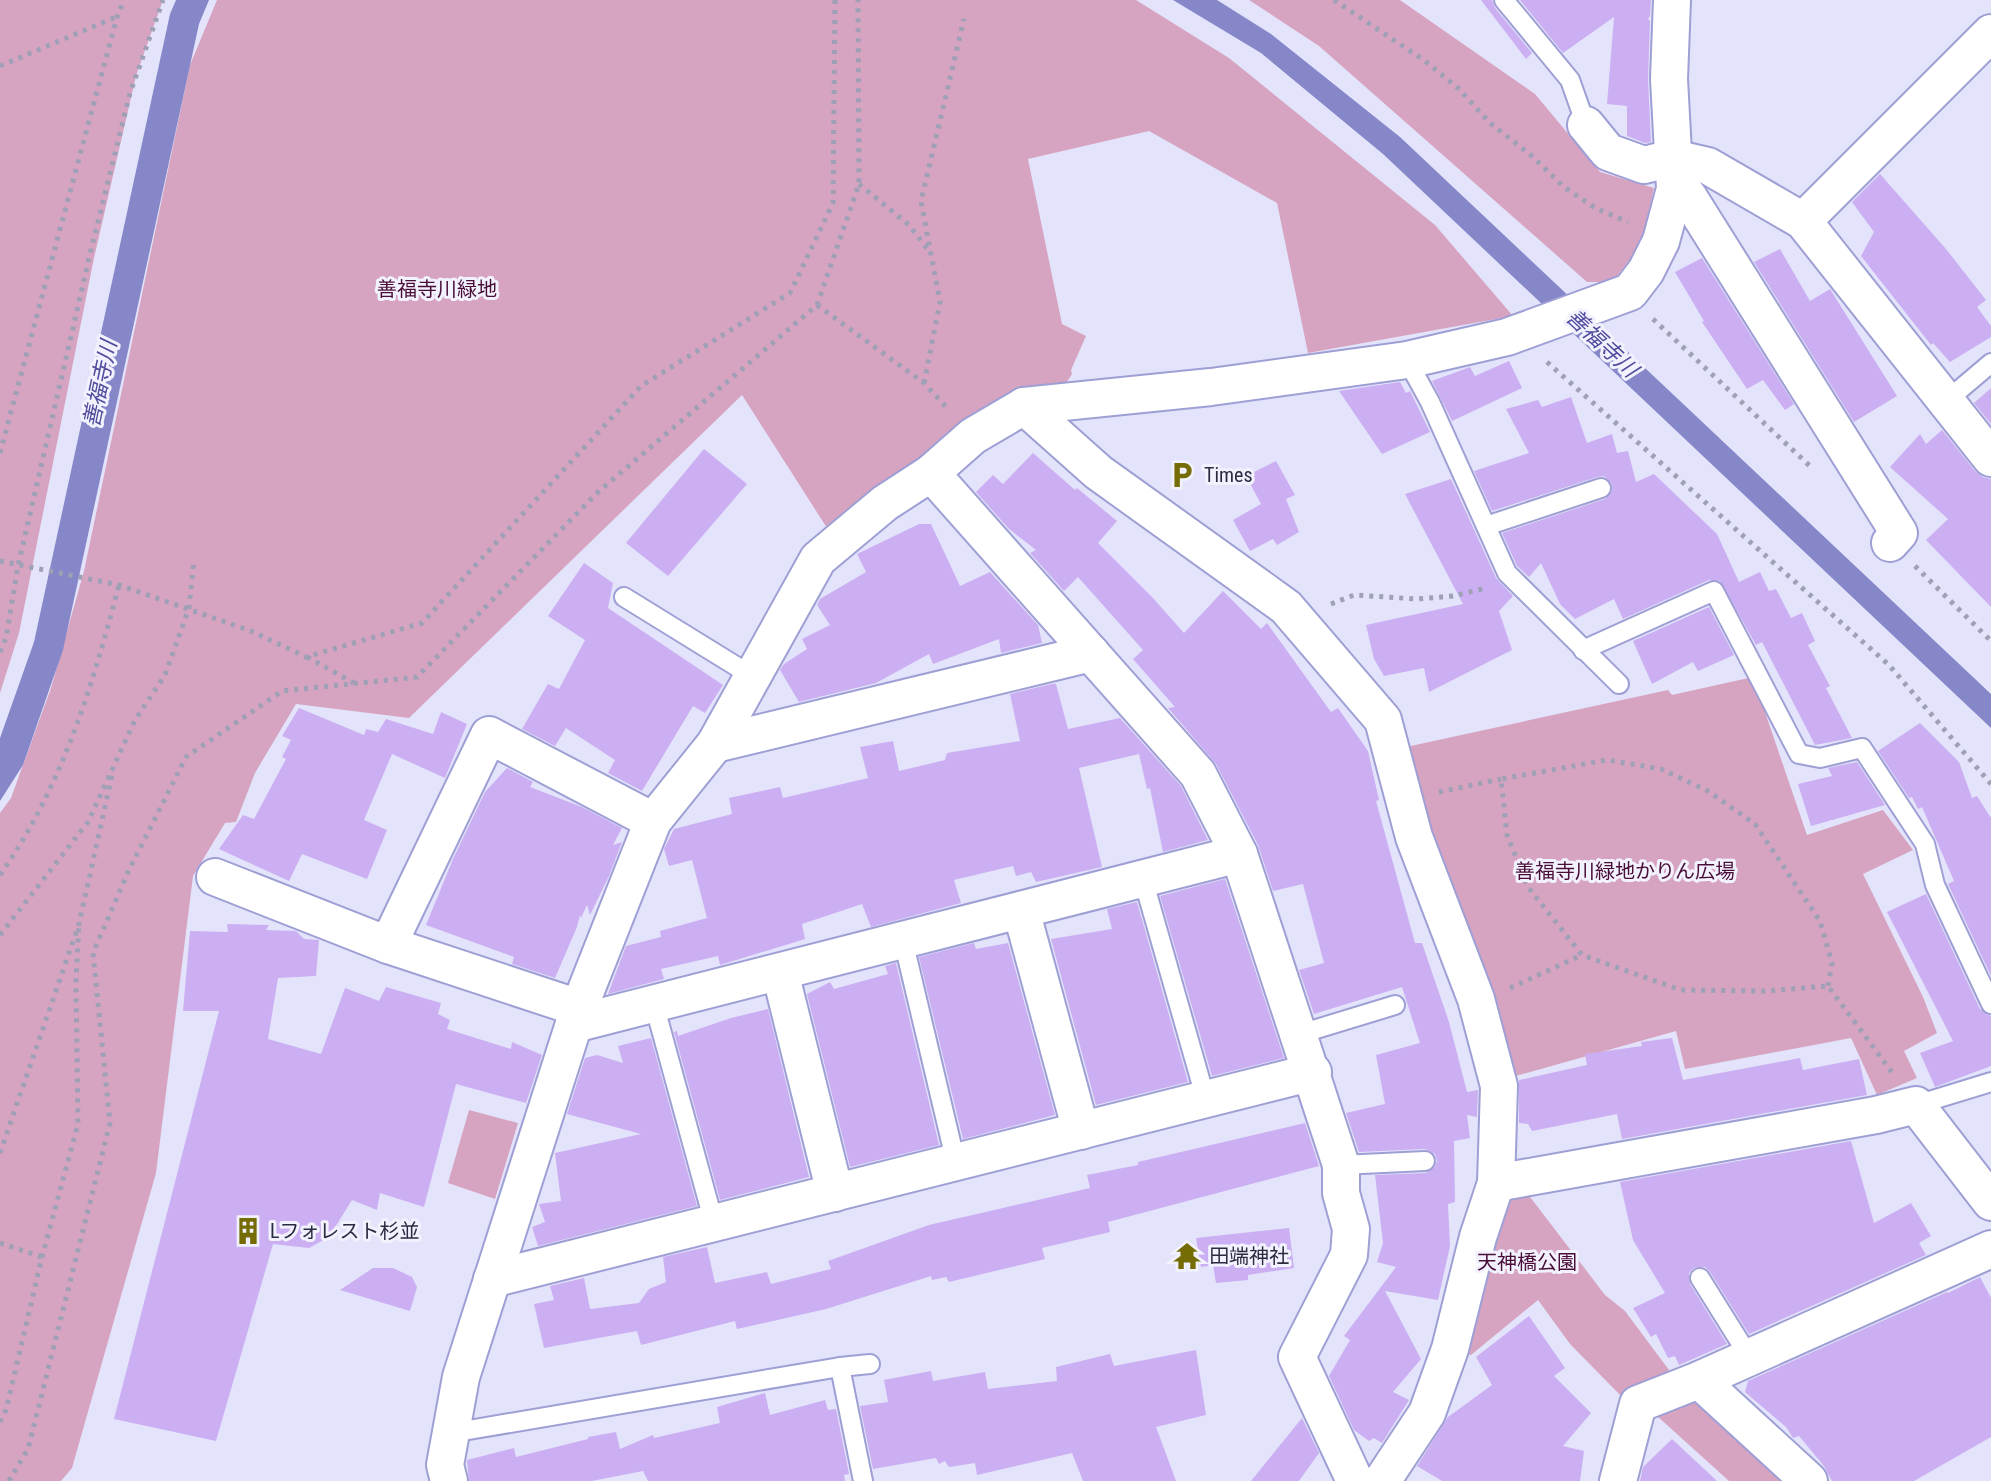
<svg xmlns="http://www.w3.org/2000/svg" width="1991" height="1481" viewBox="0 0 1991 1481" font-family="'Roboto Condensed','Noto Sans JP',sans-serif">
  <style>
    .green { fill: #d6a4c1 }
    .water { fill: #8687c8 }
    .building { fill: #cbaff2 }
    .lines { fill: none; stroke-linecap: round; stroke-linejoin: round }
    .lane-casing { stroke: #9e9fd4; stroke-width: 22 }
    .street-casing { stroke: #9e9fd4; stroke-width: 40 }
    .path { stroke: #9fa0b6; stroke-width: 5; stroke-dasharray: 4 6; stroke-linecap: butt }
    .lane { stroke: #fff; stroke-width: 18 }
    .street { stroke: #fff; stroke-width: 36 }
    .labels { text-anchor: middle; dominant-baseline: central; stroke-width: 6; stroke-linejoin: round; paint-order: stroke }
    .park-label { font-size: 20px; fill: #490d37; stroke: #f2f2fe }
    .poi-label { font-size: 20px; fill: #2a2b40; stroke: #f2f2fe; text-anchor: start }
    .water-label { font-size: 22px; font-style: italic; fill: #504b9c; stroke: #f2f2fe }
  </style>
  <rect width="100%" height="100%" fill="#e3e4fb"/>
  <!-- green -->
  <g class="green">
    <path d="M0,0H163L136,76L94,258L19,633L0,693Z"/>
    <path d="M217,0H1136L1229,58L1435,225L1513,316L1308,353L1277,203L1149,131L1028,159L1062,324L1086,336L1071,370L1072,374L1063,388L1027,392L868,494L827,528L742,395L409,718L296,704L255,773L236,822L225,823L193,876L156,1173L72,1468L61,1481H0V813L11,798L51,688L84,571L190,65Z"/>
    <path d="M1249,0H1400L1535,94L1600,172L1654,188L1642,245L1612,282H1587L1319,46Z"/>
    <path d="M1753,677L1807,835L1883,810L1913,850L1863,874L1923,997L1937,1033L1904,1051L1917,1078L1877,1095L1851,1038L1685,1069L1676,1031L1505,1079L1406,747L1668,690L1672,695Z"/>
    <path d="M469,1110L518,1123L495,1199L448,1183Z"/>
    <path d="M1524,1189L1605,1295L1625,1311L1675,1378L1624,1399L1570,1344L1538,1300L1471,1355L1466,1353L1500,1201Z"/>
    <path d="M1688,1402L1706,1403L1793,1481H1729L1657,1416Z"/>
  </g>
  <!-- water -->
  <g class="water">
    <path d="M176,0H209L199,24L63,650L23,765L0,801V738L34,642L170,14Z"/>
    <path d="M1173,0H1217L1271,34L1400,137L1991,694V728L1383,154L1261,53Z"/>
  </g>
  <!-- building -->
  <g class="building">
    <path d="M1481,0H1492L1495,8L1532,53L1526,59Z"/>
    <path d="M1520,0H1651L1650,16L1648,19L1650,21L1648,80L1651,142L1645,143L1627,136V106L1607,104L1614,17L1563,53Z"/>
    <path d="M1880,174L1946,249L1986,300L1977,307L1991,326V337L1950,362L1933,343L1931,345L1861,256L1874,232L1852,202Z"/>
    <path d="M1780,249L1810,301L1830,289L1897,396L1854,422L1754,262Z"/>
    <path d="M1702,258L1794,404L1785,410L1763,380L1747,389L1702,322L1704,321L1675,272Z"/>
    <path d="M1509,361L1522,388L1452,421L1432,381L1470,367L1475,376Z"/>
    <path d="M1400,382L1406,393L1410,391L1430,432L1382,454L1339,391Z"/>
    <path d="M1991,388V424L1974,403Z"/>
    <path d="M1571,397L1587,443L1612,434L1617,453L1628,451L1636,482L1654,474L1717,534L1739,582L1760,572L1769,591L1776,589L1791,618L1802,613L1815,641L1808,645L1830,686L1826,688L1852,738L1815,745L1762,642L1756,645L1720,581L1709,580L1623,619L1614,599L1575,619L1560,604L1541,563L1529,577L1517,566L1502,533L1605,499L1612,491V484L1604,476L1597,477L1492,511L1474,471L1529,453L1506,409L1538,400L1542,407Z"/>
    <path d="M1942,430L1975,471L1983,477L1991,479V607L1926,540L1948,519L1890,467L1920,434L1926,444Z"/>
    <path d="M704,449L747,484L668,576L626,543Z"/>
    <path d="M1033,453L1075,490L1077,488L1117,521L1098,543L1152,597L1184,633L1223,591L1261,629L1267,623L1331,712L1338,708L1368,751L1379,800L1376,801L1415,943H1422L1449,1022L1467,1092L1478,1090L1477,1117L1467,1115L1470,1138L1454,1141L1455,1202L1448,1204L1450,1246L1438,1300L1385,1291L1421,1359L1393,1392L1409,1400L1382,1443L1374,1438L1369,1441L1354,1430L1329,1376L1350,1340L1344,1336L1396,1267L1377,1262L1383,1243L1375,1175L1426,1173L1435,1167L1437,1161L1435,1154L1425,1149L1359,1152L1346,1113L1385,1104L1376,1055L1420,1043L1402,987L1314,1014L1299,970L1324,963L1303,884L1273,891L1258,845L1216,764L1168,708L1175,707L1133,659L1143,650L1078,577L1064,591L1030,553L1036,550L1009,529L976,492L993,475L1003,484Z"/>
    <path d="M1276,461L1295,495L1286,499L1299,532L1277,545L1273,539L1250,551L1233,520L1261,504L1246,476Z"/>
    <path d="M1451,479L1496,578L1513,596L1499,611L1512,650L1429,692L1424,668L1384,676L1374,659L1366,625L1463,604L1405,494Z"/>
    <path d="M919,524H931L960,586L990,572L1038,625L1042,643L1001,653L999,639L933,664L929,654L876,683L799,702L780,670L784,664L807,649L802,639L830,625L817,605L820,599L866,572L857,554Z"/>
    <path d="M584,563L613,583L608,608L723,685L705,713L693,706L642,791L608,773L615,760L566,728L555,746L522,729L548,684L559,689L585,640L548,616Z"/>
    <path d="M1709,607L1734,655L1698,671L1693,662L1652,684L1633,641Z"/>
    <path d="M1052,684H1056L1068,729L1120,718L1181,786L1208,840L1163,852L1150,788L1147,789L1139,754L1079,768L1102,867L1036,882L1031,872L1016,876L1013,866L954,880L961,903L871,927L862,904L802,924L805,939L720,965L718,956L661,969L664,979L608,994L626,946L661,937L660,931L707,918L692,860L669,866L664,849L674,829L732,814L729,798L780,787L783,798L868,778L860,747L893,741L899,771L945,760L947,753L1020,741L1010,694Z"/>
    <path d="M299,708L364,735L366,729L378,732L386,719L433,734L441,712L467,724L445,778L392,754L364,820L387,830L367,879L302,854L289,881L219,849L243,815L254,819L286,759L282,757L291,740L282,736Z"/>
    <path d="M1920,723L1959,762L1972,798L1977,796L1991,818V976L1948,884L1954,881L1922,807L1918,809L1912,797L1909,798L1878,751Z"/>
    <path d="M1857,762L1885,805L1811,826L1798,784L1832,776L1828,768Z"/>
    <path d="M507,768L533,782L530,787L582,807L622,828L613,845L622,842L609,876L590,915L587,905L581,918L580,915L577,927L555,978L512,964L514,957L426,925L453,859L485,792Z"/>
    <path d="M1225,879L1284,1058L1212,1076L1160,896Z"/>
    <path d="M1926,894L1980,1009L1991,1016V1066L1935,1087L1920,1053L1953,1041L1887,912Z"/>
    <path d="M1137,902L1188,1082L1096,1105L1051,939L1112,929L1107,909Z"/>
    <path d="M227,924L269,925L266,930L296,931L304,939L319,940L316,976L278,978L268,1039L321,1054L345,988L379,1001L386,987L441,1003L438,1014L450,1020L447,1029L511,1049L512,1042L542,1055L526,1103L456,1084L424,1207L380,1193L377,1210L352,1200L329,1237L309,1248L273,1244L216,1441L114,1419L219,1011H183L190,931L228,932Z"/>
    <path d="M974,943L976,949L1008,943L1055,1115L963,1139L919,957Z"/>
    <path d="M896,963L939,1145L850,1167L807,994L830,982L834,989L888,974L885,966Z"/>
    <path d="M768,1009L809,1177L720,1200L674,1032L677,1031L678,1036L731,1018Z"/>
    <path d="M651,1038L697,1206L538,1246L532,1227L545,1222L539,1204L561,1201L555,1153L641,1134L567,1114L585,1058L597,1055L623,1063L618,1046Z"/>
    <path d="M1672,1038L1683,1080L1800,1058L1803,1070L1859,1059L1867,1095L1622,1139L1617,1114L1532,1131L1528,1124L1519,1123V1080L1587,1065L1585,1054L1642,1046L1641,1042Z"/>
    <path d="M1305,1123L1319,1166L1108,1222L1110,1232L1042,1248L1045,1259L949,1282L946,1277L932,1280L931,1276L826,1309L737,1329L735,1321L641,1345L637,1331L544,1348L534,1304L554,1300L550,1286L584,1278L590,1309L639,1303L649,1289L666,1282L663,1257L707,1247L715,1283L767,1272L771,1284L831,1269L828,1261L929,1225L1090,1188L1087,1175L1138,1165V1162Z"/>
    <path d="M1851,1141L1874,1223L1911,1203L1931,1236L1919,1243L1926,1255L1749,1334L1710,1272L1705,1267L1694,1268L1689,1273L1690,1284L1727,1344L1679,1365L1675,1356L1668,1358L1656,1334L1651,1337L1633,1308L1665,1293L1633,1240L1620,1182Z"/>
    <path d="M1289,1228L1294,1268L1248,1275V1280L1216,1283L1213,1265L1201,1267L1196,1238Z"/>
    <path d="M373,1268H393L412,1277L417,1287L410,1311L340,1290Z"/>
    <path d="M1980,1277L1991,1298V1437L1914,1481H1832L1824,1466L1799,1436L1793,1438L1786,1427L1745,1392L1748,1381L1947,1292L1948,1293Z"/>
    <path d="M1529,1316L1565,1368L1554,1376L1591,1413L1563,1446L1584,1451L1580,1481H1442L1417,1466L1448,1417L1492,1385L1476,1357Z"/>
    <path d="M1196,1350L1206,1415L1156,1427L1176,1481H1083L1072,1453L977,1475L975,1463L949,1467L945,1461L939,1464L936,1458L873,1469L860,1406L888,1402L884,1380L931,1371L933,1381L985,1372L988,1389L1057,1381L1056,1367L1110,1354L1114,1366Z"/>
    <path d="M765,1393L770,1415L825,1400L828,1410L836,1409L849,1474L844,1475L845,1481H648L643,1471L592,1481H469L467,1460L514,1448L516,1457L588,1439V1437L616,1432L620,1449L653,1435L654,1438L720,1423L717,1407Z"/>
    <path d="M1302,1418L1319,1453L1299,1481H1251Z"/>
    <path d="M1672,1439L1717,1481H1640L1643,1467Z"/>
  </g>
  <g class="lines">
    <!-- lane casing -->
    <g class="lane-casing">
      <g id="lane">
        <path d="M1504,0L1570,80L1586,125"/>
        <path d="M1407,360L1430,402L1507,573L1619,684"/>
        <path d="M1945,402L1991,363"/>
        <path d="M1486,526L1601,488"/>
        <path d="M624,597L752,676"/>
        <path d="M1583,650L1714,591L1799,754L1820,758L1862,748L1925,844L1935,885L1991,1004"/>
        <path d="M1143,879L1206,1100"/>
        <path d="M903,940L956,1163"/>
        <path d="M654,1004L714,1223"/>
        <path d="M1300,1034L1395,1005"/>
        <path d="M1916,1105L1991,1082"/>
        <path d="M1341,1165L1425,1161"/>
        <path d="M1700,1278L1750,1358"/>
        <path d="M840,1367L870,1364"/>
        <path d="M451,1433L840,1367L863,1481"/>
      </g>
    </g>
    <!-- street casing -->
    <g class="street-casing">
      <g id="street">
        <path d="M1586,125L1608,152L1644,165L1673,158L1708,166L1803,221L1991,458"/>
        <path d="M1675,189L1688,196L1899,533L1890,543"/>
        <path d="M1803,221L1991,33"/>
        <path d="M1024,406L1098,472L1286,607L1383,720L1414,837L1476,999L1499,1086L1496,1183L1478,1237L1450,1349L1427,1413L1382,1481"/>
        <path d="M931,473L1198,774L1239,854L1341,1165V1193L1351,1229L1349,1255L1297,1357L1355,1481"/>
        <path d="M715,744L1091,653"/>
        <path d="M215,877L388,945L579,1008"/>
        <path d="M1021,910L1081,1131"/>
        <path d="M388,945L489,735L653,821"/>
        <path d="M780,972L835,1193"/>
        <path d="M574,1024L1239,854"/>
        <path d="M1496,1183L1876,1115L1916,1105L1991,1202"/>
        <path d="M492,1279L1313,1072"/>
        <path d="M1699,1380L1809,1481"/>
        <path d="M449,1481L445,1465L461,1377L579,1008L653,821L715,744L818,559L885,503L931,473L973,436L1024,406L1211,387L1407,360L1507,337L1630,292L1646,271L1661,241L1675,189L1669,79L1672,0"/>
        <path d="M1618,1481L1638,1404L1699,1380L1991,1249"/>
      </g>
    </g>
    <!-- path -->
    <g class="path">
      <path d="M1334,0L1425,61L1459,89L1490,123L1532,156L1564,187L1595,208L1628,222"/>
      <path d="M0,66L116,17"/>
      <path d="M859,184L909,225L929,251"/>
      <path d="M817,305L924,383L948,409"/>
      <path d="M1653,319L1812,468"/>
      <path d="M1547,362L1889,665L1991,784"/>
      <path d="M924,383L940,302L921,201L964,19"/>
      <path d="M0,453L117,17L124,0"/>
      <path d="M0,561L119,585L251,631L306,657L422,623L641,386L790,293L833,203L835,0"/>
      <path d="M1915,566L1991,641"/>
      <path d="M1331,604L1354,595L1417,599L1453,596L1486,588"/>
      <path d="M0,652L6,638L18,566L91,250L130,93L163,0"/>
      <path d="M307,657L354,683"/>
      <path d="M1439,792L1501,779"/>
      <path d="M0,875C62,787 92,688 119,585"/>
      <path d="M0,935L88,822L135,720L165,675L189,608L194,560"/>
      <path d="M1828,986L1832,963L1820,921L1755,824L1708,791L1661,769L1607,760L1501,779L1507,835L1528,887L1582,955L1681,990L1765,991L1828,986L1894,1075"/>
      <path d="M1510,988L1582,955"/>
      <path d="M0,1153L79,924L112,775"/>
      <path d="M0,1243L42,1257"/>
      <path d="M0,1422L6,1410L42,1257L78,1124L76,982L79,924"/>
      <path d="M9,1481L28,1449L110,1123L93,953L128,872L186,757L282,691L417,677L597,493L817,305L859,184L858,0"/>
    </g>
    <!-- lane -->
    <use href="#lane" class="lane"/>
    <!-- street -->
    <use href="#street" class="street"/>
  </g>
  <!-- icons -->
  <defs>
    <g id="parking-bare" transform="scale(2.16)"><path d="M-3.5-5.5H1a3.5 3.5 0 0 1 0 7H-1V5.5H-3.5ZM-1-3.4V-.6H.8a1.4 1.4 0 0 0 0-2.8Z" fill="#756c06" stroke="#f2f2fe" stroke-width="2.5" paint-order="stroke"/></g>
    <g id="building-bare" transform="scale(2.16)"><path d="M-4-6H4V6H1V3H-1V6H-4ZM-2.5-4.3h1.7v1.8h-1.7ZM.8-4.3h1.7v1.8H.8ZM-2.5-1h1.7V.8h-1.7ZM.8-1h1.7V.8H.8Z" fill="#756c06" stroke="#f2f2fe" stroke-width="2.5" paint-order="stroke"/></g>
    <g id="temple-bare" transform="scale(2.16)"><path d="M0-6L5-2H3V0L6.5 2.5H4V6H1.5V3h-3V6H-4V2.5H-6.5L-3 0V-2H-5Z" fill="#756c06" stroke="#f2f2fe" stroke-width="2.5" paint-order="stroke"/></g>
  </defs>
  <g fill-rule="evenodd">
    <use href="#parking-bare" x="1182" y="475"/>
    <use href="#building-bare" x="248" y="1231"/>
    <use href="#temple-bare" x="1187" y="1256"/>
  </g>
  <g class="labels">
    <!-- park labels -->
    <g class="park-label">
      <text x="437" y="289">善福寺川緑地</text>
      <text x="1625" y="871">善福寺川緑地かりん広場</text>
      <text x="1527" y="1262">天神橋公園</text>
    </g>
    <!-- poi labels -->
    <g class="poi-label">
      <text x="1204" y="475">Times</text>
      <text x="270" y="1231">Lフォレスト杉並</text>
      <text x="1209" y="1256">田端神社</text>
    </g>
    <!-- water labels -->
    <g class="water-label">
      <text transform="translate(1602 343) rotate(43)">善福寺川</text>
      <text transform="translate(100 384) rotate(-78)">善福寺川</text>
    </g>
  </g>
</svg>
